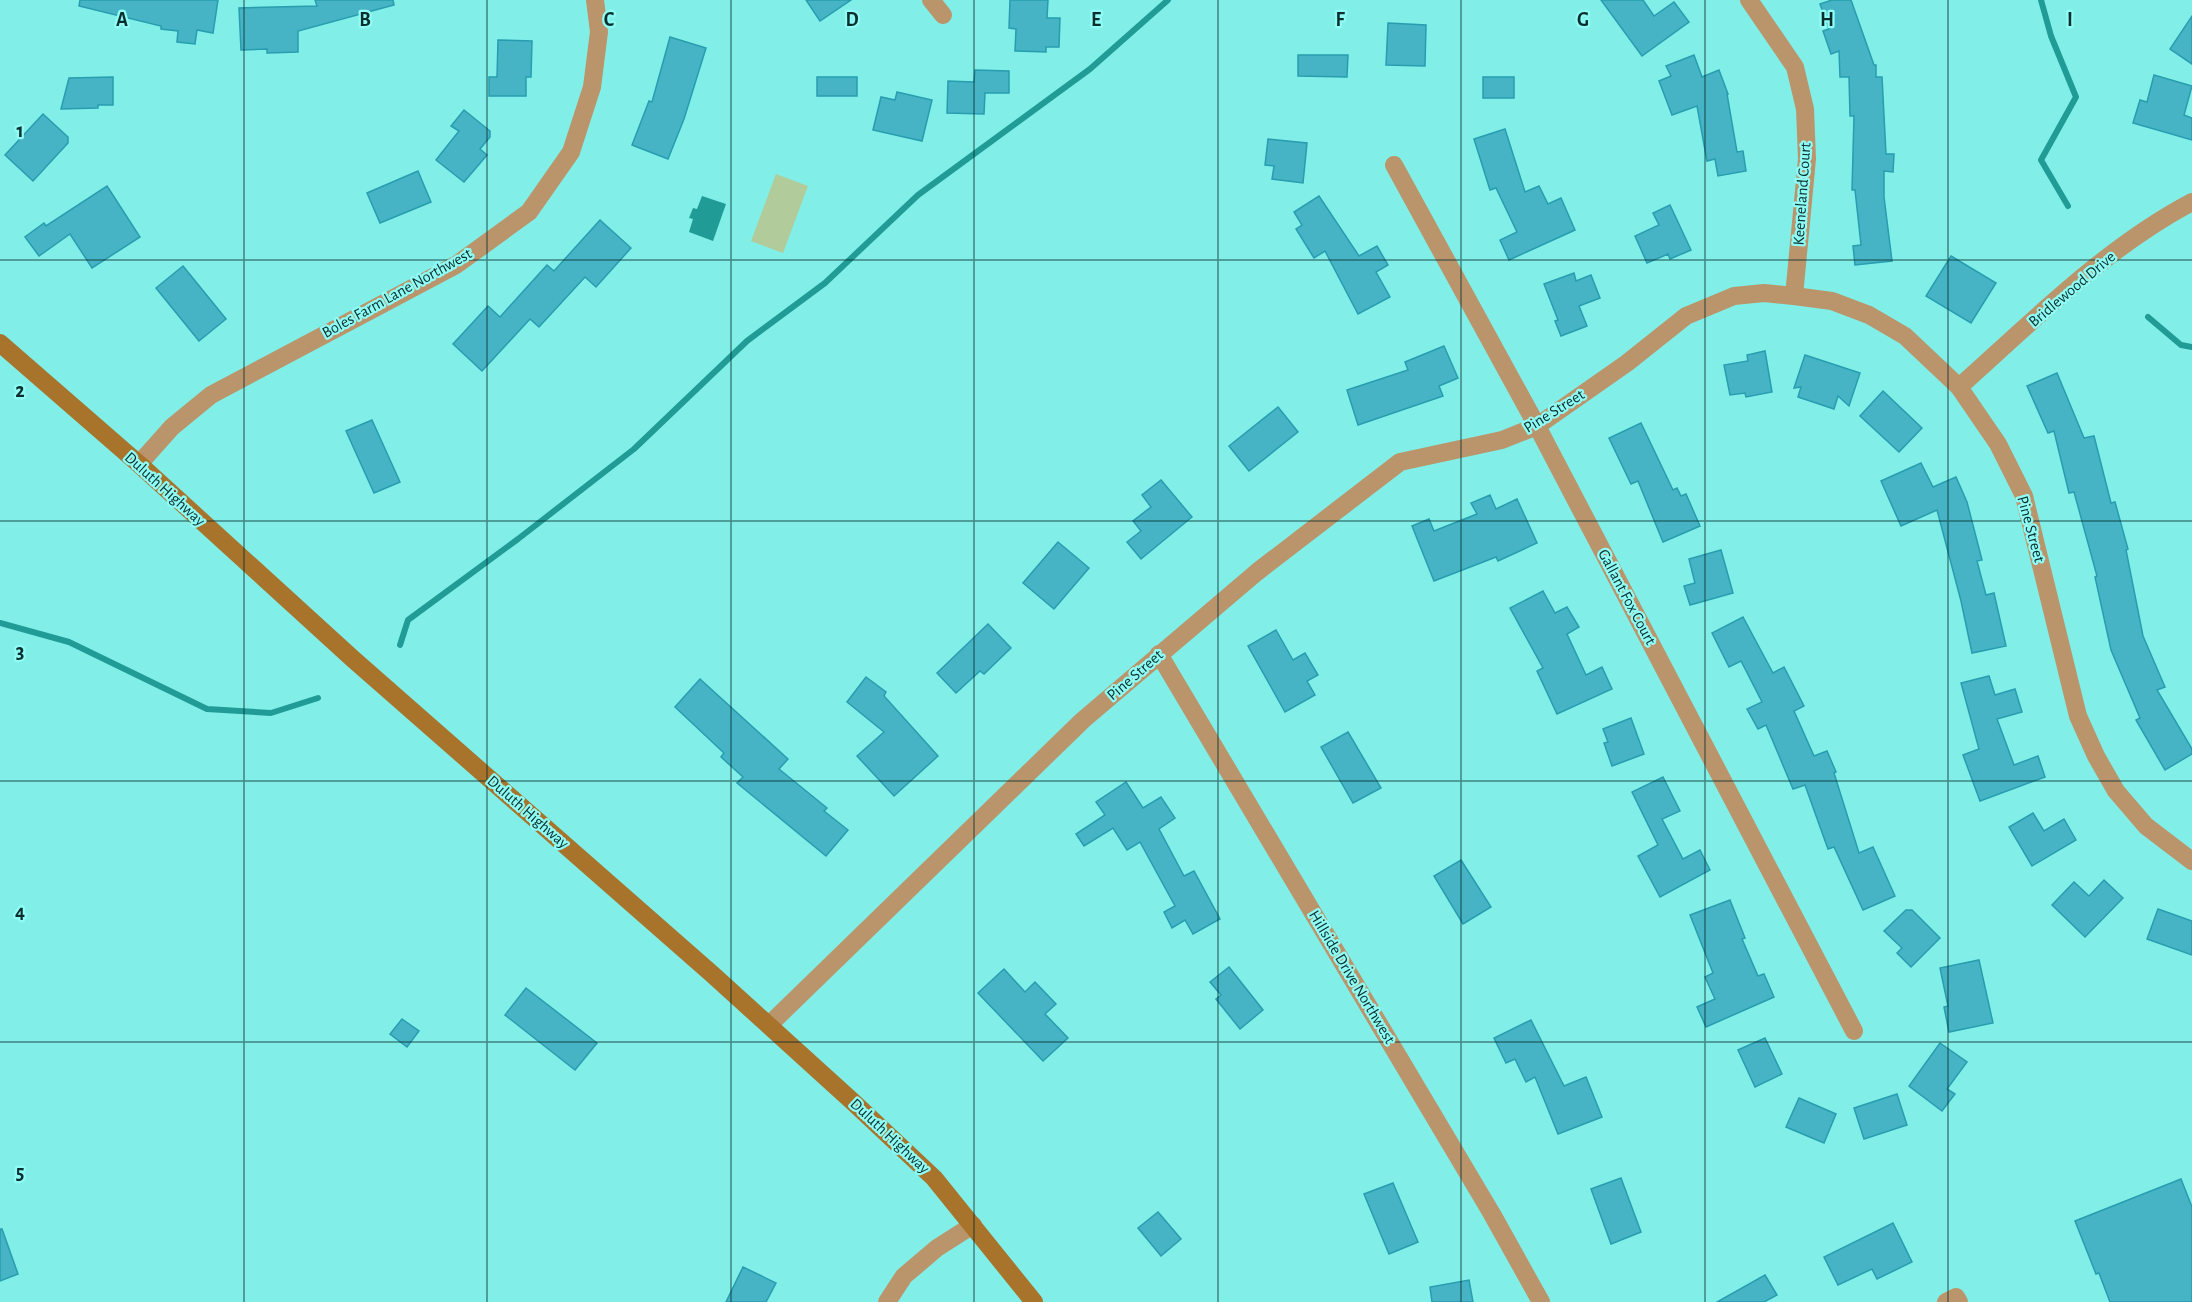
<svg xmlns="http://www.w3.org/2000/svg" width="2192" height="1302" viewBox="0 0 2192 1302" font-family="'Alegreya Sans',sans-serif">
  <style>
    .green { fill: #b1cb9a }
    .water { fill: #219b96 }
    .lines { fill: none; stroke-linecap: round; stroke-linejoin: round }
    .stream { stroke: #219b96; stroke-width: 6 }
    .building { fill: #47b4c6; stroke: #279daf; stroke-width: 1.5 }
    .street { stroke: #ba956b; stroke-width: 18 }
    .secondary { stroke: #a8732b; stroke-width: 18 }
    .grid { fill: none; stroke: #0a2e2d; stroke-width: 1.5; stroke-opacity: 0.55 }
    .labels { text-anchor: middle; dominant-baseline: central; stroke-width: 4.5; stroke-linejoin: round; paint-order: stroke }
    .street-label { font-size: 16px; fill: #0a2e2d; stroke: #8ffdf6 }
    .grid-label { font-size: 20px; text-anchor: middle; font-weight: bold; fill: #0a2e2d; stroke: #8ffdf6; stroke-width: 4.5; stroke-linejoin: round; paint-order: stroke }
  </style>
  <rect width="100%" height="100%" fill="#81efe8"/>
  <!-- green -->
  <path class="green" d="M776,174L808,186L783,253L751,241Z"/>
  <!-- water -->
  <path class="water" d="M702,196L726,204L713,241L689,232L693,219L689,218L693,208L697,209Z"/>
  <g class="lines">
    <!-- stream -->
    <g class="stream">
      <path d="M2041,0L2051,36L2076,97L2041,160L2068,206"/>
      <path d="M2148,317L2181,345L2192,347"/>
      <path d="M0,623L69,642L207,709L271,713L318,698"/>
      <path d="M400,645L408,620L518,539L634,449L747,341L825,283L918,195L1090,69L1168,0"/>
    </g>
  </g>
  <!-- building -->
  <g class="building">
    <path d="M80,0H218L213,33L197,30L195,44L177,42L178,31L161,29V26L79,6Z"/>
    <path d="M315,0H393L394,5L298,31V52L267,53V49L241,50L239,8L317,6Z"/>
    <path d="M806,0H851L820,21Z"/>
    <path d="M1010,0H1048L1047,18H1060L1059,47H1046V52L1015,51L1016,29L1009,28Z"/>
    <path d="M1601,0H1643L1654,16L1674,2L1689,22L1642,56Z"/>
    <path d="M1832,0H1851L1874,65H1876V77H1882L1886,154H1894L1893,172L1884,171V197L1892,261L1855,265L1853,246L1861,245L1855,190H1852L1854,116H1850L1849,77H1840L1839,51L1831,54L1823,31L1829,29L1820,4Z"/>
    <path d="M2192,16V64L2170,49Z"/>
    <path d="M1388,23L1426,25L1425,66L1386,65Z"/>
    <path d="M670,37L706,48L684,119L668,159L632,145L649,101L652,102Z"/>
    <path d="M498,40L532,41L531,77H526V96H489V77H497Z"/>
    <path d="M1298,55H1348L1347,77L1298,76Z"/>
    <path d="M1694,55L1702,77L1719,70L1728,94H1727L1737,152L1743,151L1746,171L1718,176L1715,159L1707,161L1697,106L1672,115L1659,81L1671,76L1666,66Z"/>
    <path d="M975,70L1009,71V93H985L984,114L947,113L948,81L974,82Z"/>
    <path d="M2154,75L2192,86L2184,115L2192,118V140L2133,123L2140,100L2147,102Z"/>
    <path d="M113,77V105H98V108L61,109L69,78Z"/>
    <rect x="817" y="77" width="40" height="19"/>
    <rect x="1483" y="77" width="31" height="21"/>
    <path d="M897,92L932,100L922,141L873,130L881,97L895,100Z"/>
    <path d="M464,110L490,131V137L480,149L487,155L464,182L436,160L459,131L451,126Z"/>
    <path d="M43,114L68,137V143L33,181L5,155Z"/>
    <path d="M1505,129L1525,192L1539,186L1548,204L1561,198L1575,230L1509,260L1500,240L1517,232L1496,188L1490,190L1474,139Z"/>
    <path d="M1268,139L1307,143L1303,183L1272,179L1274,166L1265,165Z"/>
    <path d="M418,171L431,202L380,223L367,193Z"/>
    <path d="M107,186L140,237L92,268L70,234L39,256L25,237L44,223L46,226Z"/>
    <path d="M1319,196L1359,256L1377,246L1388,265L1376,272L1390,297L1358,314L1325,251L1314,258L1296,229L1302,225L1294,212Z"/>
    <path d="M1670,205L1691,250L1670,259L1668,254L1647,263L1635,236L1659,225L1653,213Z"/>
    <path d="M600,220L631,248L596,287L585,277L539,327L530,319L482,371L453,344L488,306L500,317L547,265L554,271Z"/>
    <path d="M1951,256L1996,283L1971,323L1926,296Z"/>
    <path d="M183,266L226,319L199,341L156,288Z"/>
    <path d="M1574,273L1576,281L1591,275L1600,298L1579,306L1587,326L1561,336L1555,321L1558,320L1544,284Z"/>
    <path d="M1444,346L1458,378L1439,386L1443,396L1358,425L1347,390L1408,370L1405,362Z"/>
    <path d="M1765,351L1772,392L1746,397L1745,393L1730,395L1724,365L1748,361L1747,355Z"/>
    <path d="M1805,355L1860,373L1849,406L1838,396L1834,409L1798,397L1801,387L1794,388Z"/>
    <path d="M2057,373L2084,438L2094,436L2111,503L2115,502L2128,549L2126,550L2143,636L2165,687L2157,690L2192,749V754L2165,770L2136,720L2140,718L2111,650L2095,577L2097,576L2074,492L2069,493L2054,431L2048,433L2027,386Z"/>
    <path d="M1883,391L1922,428L1899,452L1860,416Z"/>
    <path d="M1278,407L1298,432L1249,471L1229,446Z"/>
    <path d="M372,420L400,482L374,493L346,431Z"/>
    <path d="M1641,423L1673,490L1677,488L1681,496L1686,494L1700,526L1663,542L1638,481L1631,484L1609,438Z"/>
    <path d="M1921,463L1933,487L1956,477L1967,502L1982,560L1977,561L1986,595L1994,593L2006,646L1972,653L1961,601L1937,510L1901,526L1881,481Z"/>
    <path d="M1161,480L1192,517L1141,559L1127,542L1141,531L1133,521L1151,507L1142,495Z"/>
    <path d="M1490,495L1496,509L1517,499L1537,543L1498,561L1496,557L1434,581L1412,526L1429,519L1434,531L1477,514L1471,503Z"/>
    <path d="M1058,542L1089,568L1054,609L1023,583Z"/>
    <path d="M1721,550L1733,593L1690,605L1684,586L1695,583L1689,559Z"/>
    <path d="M1543,591L1555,613L1567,607L1579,627L1567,634L1586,675L1602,667L1612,689L1557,714L1537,671L1543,668L1510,608Z"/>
    <path d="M1743,617L1773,673L1784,667L1804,706L1794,711L1814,756L1827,751L1836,772L1834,773L1859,853L1873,847L1895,896L1863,910L1834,847L1828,849L1805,785L1793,789L1766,725L1758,729L1747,709L1762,702L1741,661L1729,667L1712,633Z"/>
    <path d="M988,624L1011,648L984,674L980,671L956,693L937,673Z"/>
    <path d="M1276,630L1293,660L1305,653L1318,675L1307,681L1315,695L1285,712L1248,646Z"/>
    <path d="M1989,676L1995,695L2015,689L2022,712L1997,719L2014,765L2038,756L2045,777L1980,801L1963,755L1979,749L1961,683Z"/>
    <path d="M866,677L886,692L884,696L938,756L894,796L857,756L884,732L847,702Z"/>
    <path d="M700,679L788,759L779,769L827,808L824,811L848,830L826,856L737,783L743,777L721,757L724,753L675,707Z"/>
    <path d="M1631,718L1644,754L1612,766L1604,743L1608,742L1603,729Z"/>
    <path d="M1348,732L1381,788L1353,803L1321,747Z"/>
    <path d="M1663,777L1680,811L1662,819L1683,859L1700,850L1710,870L1660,897L1638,856L1658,845L1632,792Z"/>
    <path d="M1126,782L1143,808L1161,797L1175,818L1159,829L1184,876L1194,871L1220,919L1193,934L1185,920L1172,928L1164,912L1175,906L1140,842L1127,850L1113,828L1084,846L1076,834L1105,815L1096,802Z"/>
    <path d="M2033,813L2044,831L2064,819L2076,840L2032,866L2009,827Z"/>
    <path d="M1461,860L1491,907L1463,924L1434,876Z"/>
    <path d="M2104,880L2123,898L2085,937L2052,905L2074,882L2089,896Z"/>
    <path d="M1730,900L1745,938L1742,939L1758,976L1764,974L1774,997L1706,1027L1697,1007L1715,999L1705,977L1713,973L1690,915Z"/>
    <path d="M2158,909L2192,921V955L2147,939Z"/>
    <path d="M1906,910H1912L1940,938L1911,967L1897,953L1902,948L1884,931Z"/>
    <path d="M1979,960L1993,1023L1949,1032L1944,1007L1948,1006L1940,968Z"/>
    <path d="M1229,967L1263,1010L1240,1029L1216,999L1221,995L1210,982Z"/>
    <path d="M1004,969L1025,992L1035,982L1056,1004L1045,1014L1068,1038L1043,1061L978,993Z"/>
    <path d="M526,988L597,1043L575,1070L505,1015Z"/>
    <path d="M402,1019L419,1031L407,1047L390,1034Z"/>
    <path d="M1531,1020L1564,1086L1586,1077L1602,1117L1558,1134L1535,1077L1526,1082L1515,1059L1506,1063L1494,1038Z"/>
    <path d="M1765,1038L1782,1074L1755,1087L1738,1050Z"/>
    <path d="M1940,1043L1967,1062L1947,1089L1955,1094L1942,1111L1909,1086Z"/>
    <path d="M1897,1094L1907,1125L1864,1139L1854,1108Z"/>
    <path d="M1799,1098L1836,1114L1824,1143L1786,1127Z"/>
    <path d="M1621,1178L1641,1232L1611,1244L1591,1189Z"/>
    <path d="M2181,1179L2192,1207V1302H2110L2099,1273L2096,1274L2075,1221Z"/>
    <path d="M1393,1183L1418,1242L1389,1254L1364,1194Z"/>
    <path d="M1158,1212L1181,1239L1161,1256L1138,1228Z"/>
    <path d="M1893,1223L1912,1262L1877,1279L1872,1269L1838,1285L1824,1257Z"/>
    <path d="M0,1229H2L18,1274L0,1281Z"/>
    <path d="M743,1267L776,1283L766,1302H726Z"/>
    <path d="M1765,1275L1777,1295L1764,1302H1717Z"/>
    <path d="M1469,1280L1473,1302H1432L1430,1287Z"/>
  </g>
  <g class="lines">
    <!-- street -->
    <g class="street">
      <path d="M931,0L943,15"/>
      <path d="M1749,0L1795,67L1805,109L1807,159L1794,296"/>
      <path d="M1394,165L1537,426L1854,1031"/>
      <path d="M1959,387C2032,322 2105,248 2192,202"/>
      <path d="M139,464L172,427L211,395L456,265L529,212L571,152L592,87L599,32L595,0"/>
      <path d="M1159,654L1492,1214L1541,1302"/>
      <path d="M769,1025L1083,720L1257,572L1400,462L1502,440L1537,426L1627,363L1686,316L1734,296L1764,293L1794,296L1832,301L1869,315L1905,336L1959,387L1998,444L2024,496L2078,716L2096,756L2116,791L2146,826L2192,861"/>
      <path d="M887,1302L904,1276L937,1248L973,1225"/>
      <path d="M1946,1302L1956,1297L1959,1302"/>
    </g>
    <!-- secondary -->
    <path class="secondary" d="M0,343L139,464L353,659L712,974L852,1101L934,1178L1034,1302"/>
  </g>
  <!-- grid -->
  <path class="grid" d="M244,0V1302M487,0V1302M731,0V1302M974,0V1302M1218,0V1302M1461,0V1302M1705,0V1302M1948,0V1302M0,260H2192M0,521H2192M0,781H2192M0,1042H2192"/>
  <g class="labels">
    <!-- street labels -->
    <g class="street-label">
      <text transform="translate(1802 194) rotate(-86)">Keeneland Court</text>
      <text transform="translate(2072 289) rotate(-40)">Bridlewood Drive</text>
      <text transform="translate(397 293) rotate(-29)">Boles Farm Lane Northwest</text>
      <text transform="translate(1554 411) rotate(-32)">Pine Street</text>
      <text transform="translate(165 489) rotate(42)">Duluth Highway</text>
      <text transform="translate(2031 529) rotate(75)">Pine Street</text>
      <text transform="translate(1627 597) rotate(62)">Gallant Fox Court</text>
      <text transform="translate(1135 675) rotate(-41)">Pine Street</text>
      <text transform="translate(528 812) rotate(41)">Duluth Highway</text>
      <text transform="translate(1352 977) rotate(59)">Hillside Drive Northwest</text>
      <text transform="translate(890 1136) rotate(43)">Duluth Highway</text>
    </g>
  </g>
  <g class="grid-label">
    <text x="122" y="26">A</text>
    <text x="365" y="26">B</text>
    <text x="609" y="26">C</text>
    <text x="852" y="26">D</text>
    <text x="1096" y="26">E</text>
    <text x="1340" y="26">F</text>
    <text x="1583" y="26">G</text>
    <text x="1827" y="26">H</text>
    <text x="2070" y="26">I</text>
    <text x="20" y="137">1</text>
    <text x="20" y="397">2</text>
    <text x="20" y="658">3</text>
    <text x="20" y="918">4</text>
    <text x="20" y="1179">5</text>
  </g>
</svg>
